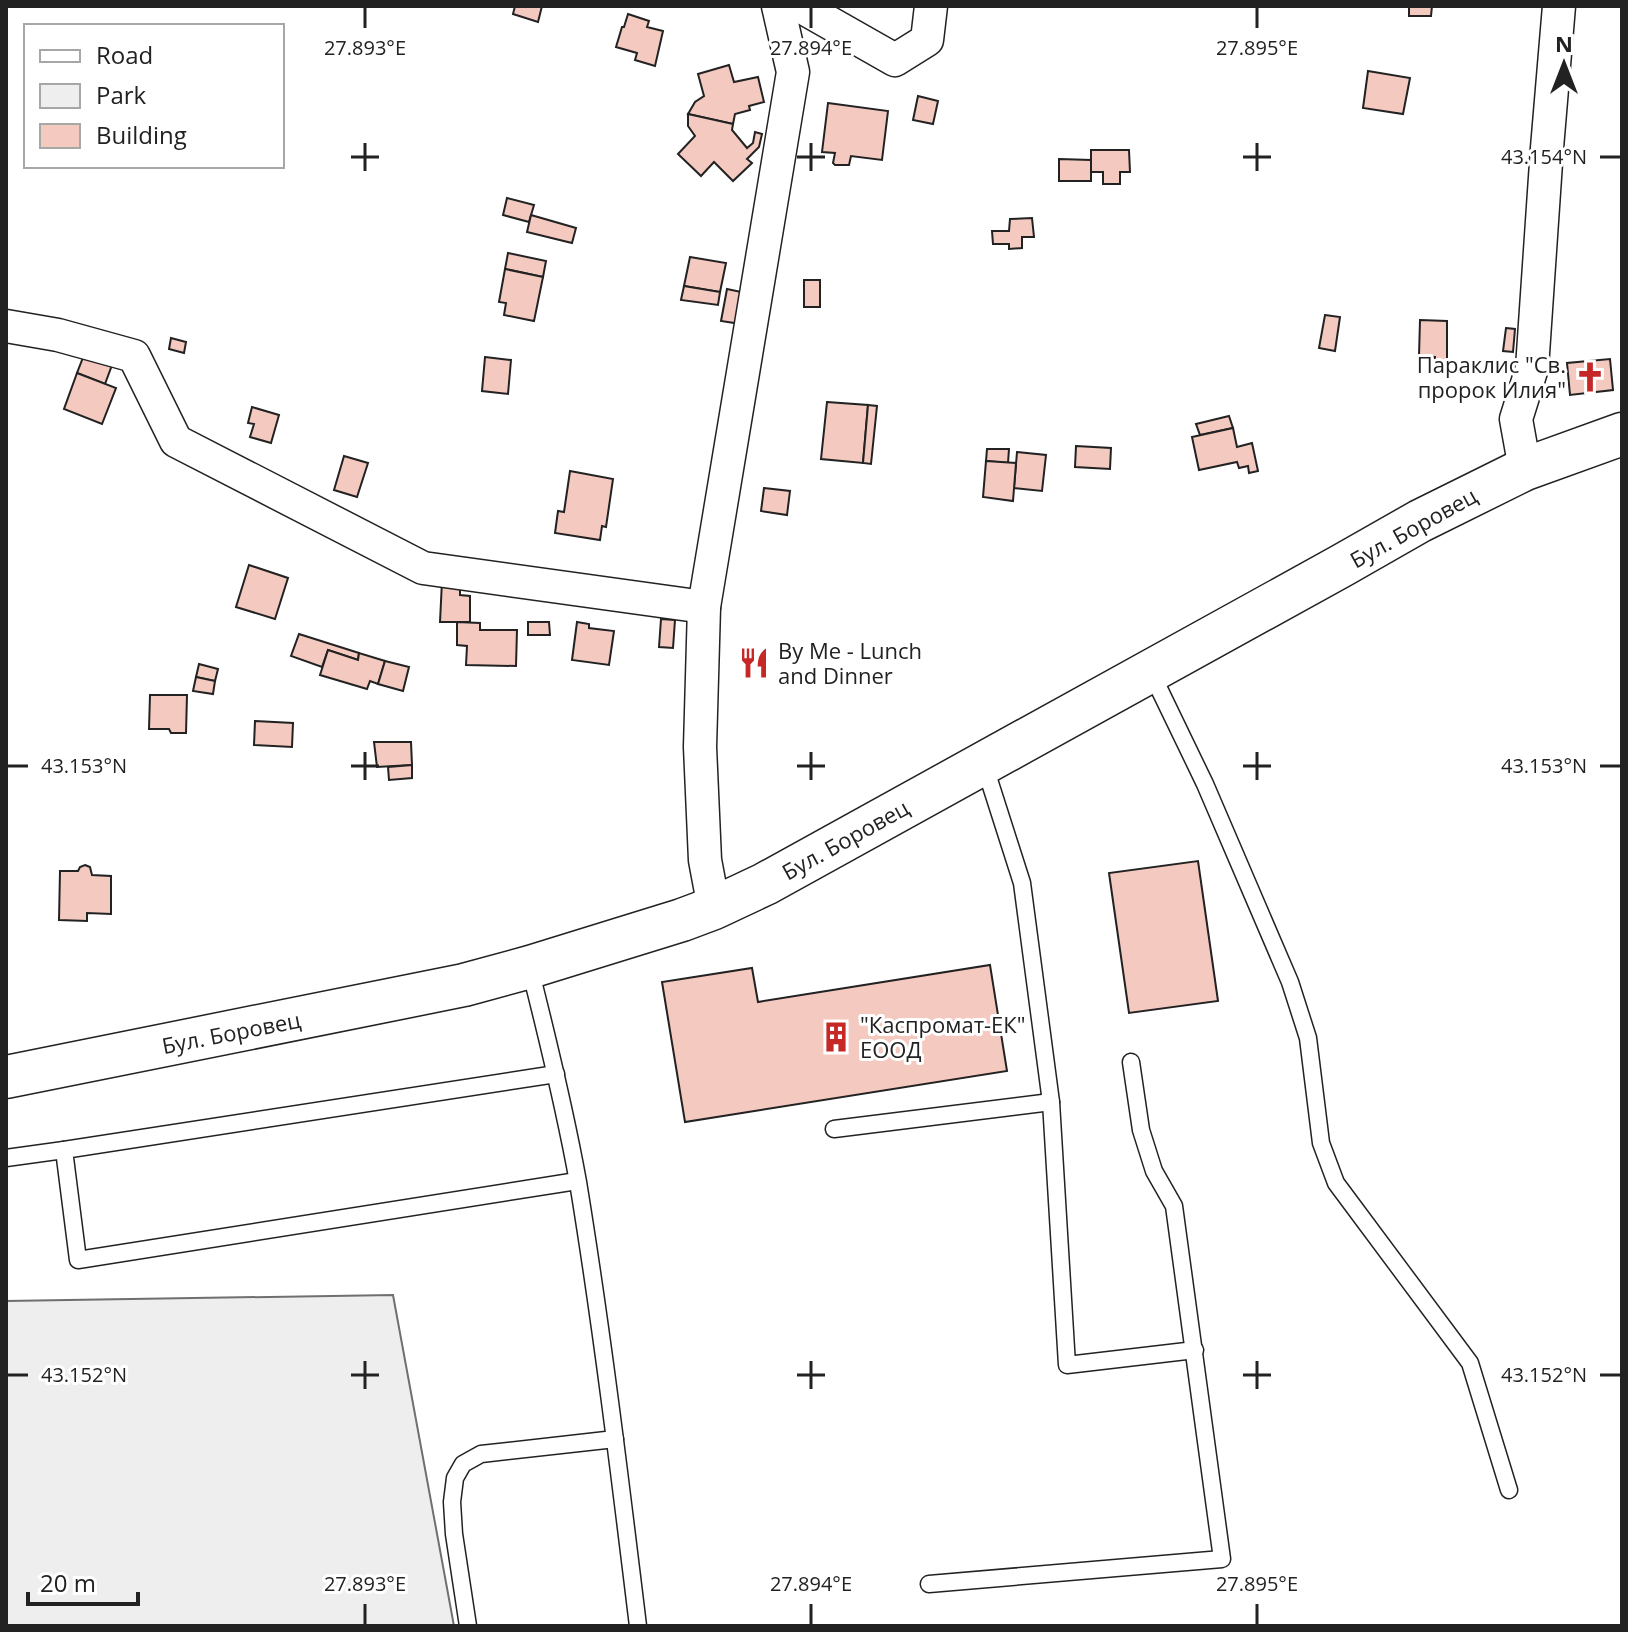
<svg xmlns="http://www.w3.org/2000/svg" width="1628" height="1632" viewBox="0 0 1628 1632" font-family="'Open Sans',sans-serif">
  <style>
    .green { fill: #eee; stroke: #6f6f6f; stroke-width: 2 }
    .building { fill: #f3c9c0; stroke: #222; stroke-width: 2 }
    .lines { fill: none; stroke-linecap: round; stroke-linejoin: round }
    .service-casing { stroke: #222; stroke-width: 19 }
    .minor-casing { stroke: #222; stroke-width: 35 }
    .tertiary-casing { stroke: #222; stroke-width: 45 }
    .service { stroke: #fff; stroke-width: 16 }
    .minor { stroke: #fff; stroke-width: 32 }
    .tertiary { stroke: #fff; stroke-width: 42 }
    .ticks { fill: none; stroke: #222; stroke-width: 3 }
    .labels { text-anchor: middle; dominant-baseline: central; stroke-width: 6; stroke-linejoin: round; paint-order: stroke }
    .poi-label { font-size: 22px; fill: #222; stroke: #fff; text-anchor: start }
    .street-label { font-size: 22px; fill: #222; stroke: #fff }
    .ticks-label { font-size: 20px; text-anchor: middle; fill: #222; stroke: #fff; stroke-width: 6; stroke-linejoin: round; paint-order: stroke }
  </style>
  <rect width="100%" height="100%" fill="#fff"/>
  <!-- green -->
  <path class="green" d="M393,1295L454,1626H6V1301Z"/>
  <!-- building -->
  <g class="building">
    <path d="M515,6H542L538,22L513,14Z"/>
    <path d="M1409,6H1432L1431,16H1409Z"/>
    <path d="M628,14L649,21L647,27L663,31L655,66L635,60L637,53L616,47L622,27H624Z"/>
    <path d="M729,65L734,82L758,77L764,102L749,106L750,110L735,114L733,124L688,114L695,102L704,96L698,74Z"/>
    <path d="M1368,71L1410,78L1403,114L1363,108Z"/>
    <path d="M918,96L938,101L933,124L913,120Z"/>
    <path d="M828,103L888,111L882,160L851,156L849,165H835L833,163L835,153L822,152Z"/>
    <path d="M688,114L733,124L732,130L747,148L753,143L755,132L762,134L759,147L747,159L752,163L733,181L714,162L701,176L678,154L695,136L688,126Z"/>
    <path d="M1091,150H1129L1130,172H1120V184H1103V172H1091Z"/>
    <path d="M1059,159L1091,160V181H1059Z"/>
    <path d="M507,198L534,205L529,222L503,215Z"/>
    <path d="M531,215L576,228L572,243L527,232Z"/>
    <path d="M1032,218L1034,237H1022V248L1009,249V244H993L992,231H1009L1010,219Z"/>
    <path d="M508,253L546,261L543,277L505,269Z"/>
    <path d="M690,257L726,263L720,292L684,286Z"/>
    <path d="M505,269L543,277L534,321L504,315L506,303L499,302Z"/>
    <rect x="804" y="280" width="16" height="27"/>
    <path d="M684,286L720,292L718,305L681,300Z"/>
    <path d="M727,289L746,293L741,324L721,321Z"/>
    <path d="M1325,315L1340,317L1335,351L1319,348Z"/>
    <path d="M1420,320L1447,321V364L1435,363V357L1419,356Z"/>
    <path d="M1506,328L1515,329L1513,352L1503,351Z"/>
    <path d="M171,338L186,342L184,353L169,349Z"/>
    <path d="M84,355L112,365L105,384L77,373Z"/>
    <path d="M485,357L511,360L508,394L482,391Z"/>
    <path d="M1610,359L1613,390L1570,395L1567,363Z"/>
    <path d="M77,373L116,388L102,424L64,409Z"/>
    <path d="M827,402L868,405L863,463L821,459Z"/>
    <path d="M868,405L877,406L871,464L863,463Z"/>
    <path d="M252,407L279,415L271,443L250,437L254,424L248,423Z"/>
    <path d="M1229,416L1233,428L1200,435L1196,424Z"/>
    <path d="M1233,428L1237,447L1252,443L1258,471L1249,473L1248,466L1239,468L1237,462L1199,470L1192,437Z"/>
    <path d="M1076,446L1111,448L1110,469L1075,467Z"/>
    <path d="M987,449H1009L1008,463L986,461Z"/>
    <path d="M1017,452L1046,455L1042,491L1014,488Z"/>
    <path d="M344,456L368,463L357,497L334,490Z"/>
    <path d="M986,461L1016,463L1013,501L983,497Z"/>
    <path d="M570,471L613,479L606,527L602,526L600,540L555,533L558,511L564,512Z"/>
    <path d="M764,488L790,491L787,515L761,511Z"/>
    <path d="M249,565L288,578L275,619L236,607Z"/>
    <path d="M442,581L460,582V595L470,596V622H440Z"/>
    <path d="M661,619L675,620L673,648L659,647Z"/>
    <path d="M457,622L480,623V630H517L516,666L466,665L467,646L457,645Z"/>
    <path d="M528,622H549L550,635H528Z"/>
    <path d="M577,622L589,624V628L614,631L609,665L572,660Z"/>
    <path d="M299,634L359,653L358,660L328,650L322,667L291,656Z"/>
    <path d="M328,650L358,660L359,653L385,661L378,684L370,681L367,689L320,675Z"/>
    <path d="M385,661L409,667L403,691L378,684Z"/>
    <path d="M199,664L218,669L215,681L196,677Z"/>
    <path d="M196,677L215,681L213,694L193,691Z"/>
    <path d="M150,695H187L186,733H171L169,729H149Z"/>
    <path d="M255,721L293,723L292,747L254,745Z"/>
    <path d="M374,742H411L412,765L377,767Z"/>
    <path d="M412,765V778L389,780L388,767Z"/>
    <path d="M1198,861L1218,1001L1129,1013L1109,873Z"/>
    <path d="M85,865L90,867L92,875L111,876V914L87,913V921L59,920L60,871H78L80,867Z"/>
    <path d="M990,965L1007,1071L685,1122L662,982L752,968L758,1002Z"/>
  </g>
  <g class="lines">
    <!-- service casing -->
    <g class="service-casing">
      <g id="service">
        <path d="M1150,670L1205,784L1290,982L1308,1038L1321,1143L1336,1183L1470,1363L1509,1490"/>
        <path d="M984,764L1022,883L1051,1102L1067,1365L1195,1350"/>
        <path d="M530,969C548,1040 565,1110 578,1182C602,1329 620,1478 638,1626"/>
        <path d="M556,1074L64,1150L78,1260L577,1181"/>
        <path d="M834,1129L1051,1102"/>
        <path d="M6,1158L64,1150"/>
        <path d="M929,1584L1222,1559L1174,1206L1154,1171L1141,1130L1131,1062"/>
        <path d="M468,1626L454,1534L452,1502L455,1478L463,1464L481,1454L615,1439"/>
      </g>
    </g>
    <!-- minor casing -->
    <g class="minor-casing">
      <g id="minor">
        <path d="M800,6L895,60L927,40L931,6"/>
        <path d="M6,326L58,335L134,356L176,441L423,568L704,607"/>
        <path d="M1525,469L1516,419L1532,368L1547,148L1559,6"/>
        <path d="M714,908L705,860L700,747L704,607L793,72L778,6"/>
      </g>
    </g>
    <!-- tertiary casing -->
    <g class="tertiary-casing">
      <path id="tertiary" d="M6,1077L464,985L530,967L682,920L714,908L765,884L1341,566L1420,521L1525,469L1622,434"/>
    </g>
    <!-- service -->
    <use href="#service" class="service"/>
    <!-- minor -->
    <use href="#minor" class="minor"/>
    <!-- tertiary -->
    <use href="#tertiary" class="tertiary"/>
  </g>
  <!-- ticks -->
  <path class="ticks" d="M365,8V28M811,8V28M1257,8V28M365,143V171M811,143V171M1257,143V171M351,157H379M797,157H825M1243,157H1271M1600,157H1620M365,752V780M811,752V780M1257,752V780M8,766H28M351,766H379M797,766H825M1243,766H1271M1600,766H1620M365,1361V1389M811,1361V1389M1257,1361V1389M8,1375H28M351,1375H379M797,1375H825M1243,1375H1271M1600,1375H1620M365,1604V1624M811,1604V1624M1257,1604V1624"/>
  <!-- icons -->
  <defs>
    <g id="church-bare" transform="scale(2.4)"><path d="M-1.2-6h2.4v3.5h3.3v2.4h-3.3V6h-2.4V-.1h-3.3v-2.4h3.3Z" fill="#c62828" stroke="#fff" stroke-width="2.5" paint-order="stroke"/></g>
    <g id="restaurant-bare" transform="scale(2.4)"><path d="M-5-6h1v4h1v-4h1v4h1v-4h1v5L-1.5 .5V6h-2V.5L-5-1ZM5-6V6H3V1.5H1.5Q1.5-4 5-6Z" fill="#c62828" stroke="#fff" stroke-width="2.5" paint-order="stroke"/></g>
    <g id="building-bare" transform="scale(2.4)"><path d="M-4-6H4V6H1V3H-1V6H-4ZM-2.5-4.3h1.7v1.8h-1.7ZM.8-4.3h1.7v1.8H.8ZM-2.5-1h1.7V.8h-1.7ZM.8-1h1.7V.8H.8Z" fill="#c62828" stroke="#fff" stroke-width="2.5" paint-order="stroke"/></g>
  </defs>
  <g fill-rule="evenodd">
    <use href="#church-bare" x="1590" y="377"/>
    <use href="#restaurant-bare" x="754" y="663"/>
    <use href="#building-bare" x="836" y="1037"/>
  </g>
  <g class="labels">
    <!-- poi labels -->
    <g class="poi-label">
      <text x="1566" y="364" text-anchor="end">Параклис "Св.<tspan x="1566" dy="25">пророк Илия"</tspan></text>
      <text x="778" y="650">By Me - Lunch<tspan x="778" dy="25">and Dinner</tspan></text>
      <text x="860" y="1024">"Каспромат-ЕК"<tspan x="860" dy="25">ЕООД</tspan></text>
    </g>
    <!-- street labels -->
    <g class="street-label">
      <text transform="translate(1413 527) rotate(-29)">Бул. Боровец</text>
      <text transform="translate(845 839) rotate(-29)">Бул. Боровец</text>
      <text transform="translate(231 1032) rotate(-11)">Бул. Боровец</text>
    </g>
  </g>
  <g class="ticks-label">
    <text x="365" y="55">27.893°E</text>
    <text x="811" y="55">27.894°E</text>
    <text x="1257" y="55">27.895°E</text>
    <text x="1544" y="164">43.154°N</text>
    <text x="84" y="773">43.153°N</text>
    <text x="1544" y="773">43.153°N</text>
    <text x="84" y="1382">43.152°N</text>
    <text x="1544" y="1382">43.152°N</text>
    <text x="365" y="1591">27.893°E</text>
    <text x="811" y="1591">27.894°E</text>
    <text x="1257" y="1591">27.895°E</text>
  </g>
  <!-- border -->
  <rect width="1628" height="1632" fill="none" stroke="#222222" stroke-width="16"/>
  <!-- legend -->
  <rect x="24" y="24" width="260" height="144" fill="#ffffff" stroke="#a7a7a7" stroke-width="2"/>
  <rect x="40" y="50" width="40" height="12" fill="#ffffff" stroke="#a7a7a7" stroke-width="2"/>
  <text x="96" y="64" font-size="24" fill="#222222">Road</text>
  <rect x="40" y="84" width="40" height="24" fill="#eeeeee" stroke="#a7a7a7" stroke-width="2"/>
  <text x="96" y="104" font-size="24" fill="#222222">Park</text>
  <rect x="40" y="124" width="40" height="24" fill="#f3c9c0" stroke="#a7a7a7" stroke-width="2"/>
  <text x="96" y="144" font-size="24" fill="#222222">Building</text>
  <!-- north arrow -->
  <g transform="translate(1564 64)" stroke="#ffffff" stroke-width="6" paint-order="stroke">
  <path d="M0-6L14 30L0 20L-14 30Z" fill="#222222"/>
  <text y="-12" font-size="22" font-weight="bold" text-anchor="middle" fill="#222222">N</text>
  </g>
  <!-- scale -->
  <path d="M28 1592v12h110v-12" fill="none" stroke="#222222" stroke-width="4"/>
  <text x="40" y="1592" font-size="24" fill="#222222" stroke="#ffffff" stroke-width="6" paint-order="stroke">20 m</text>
</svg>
